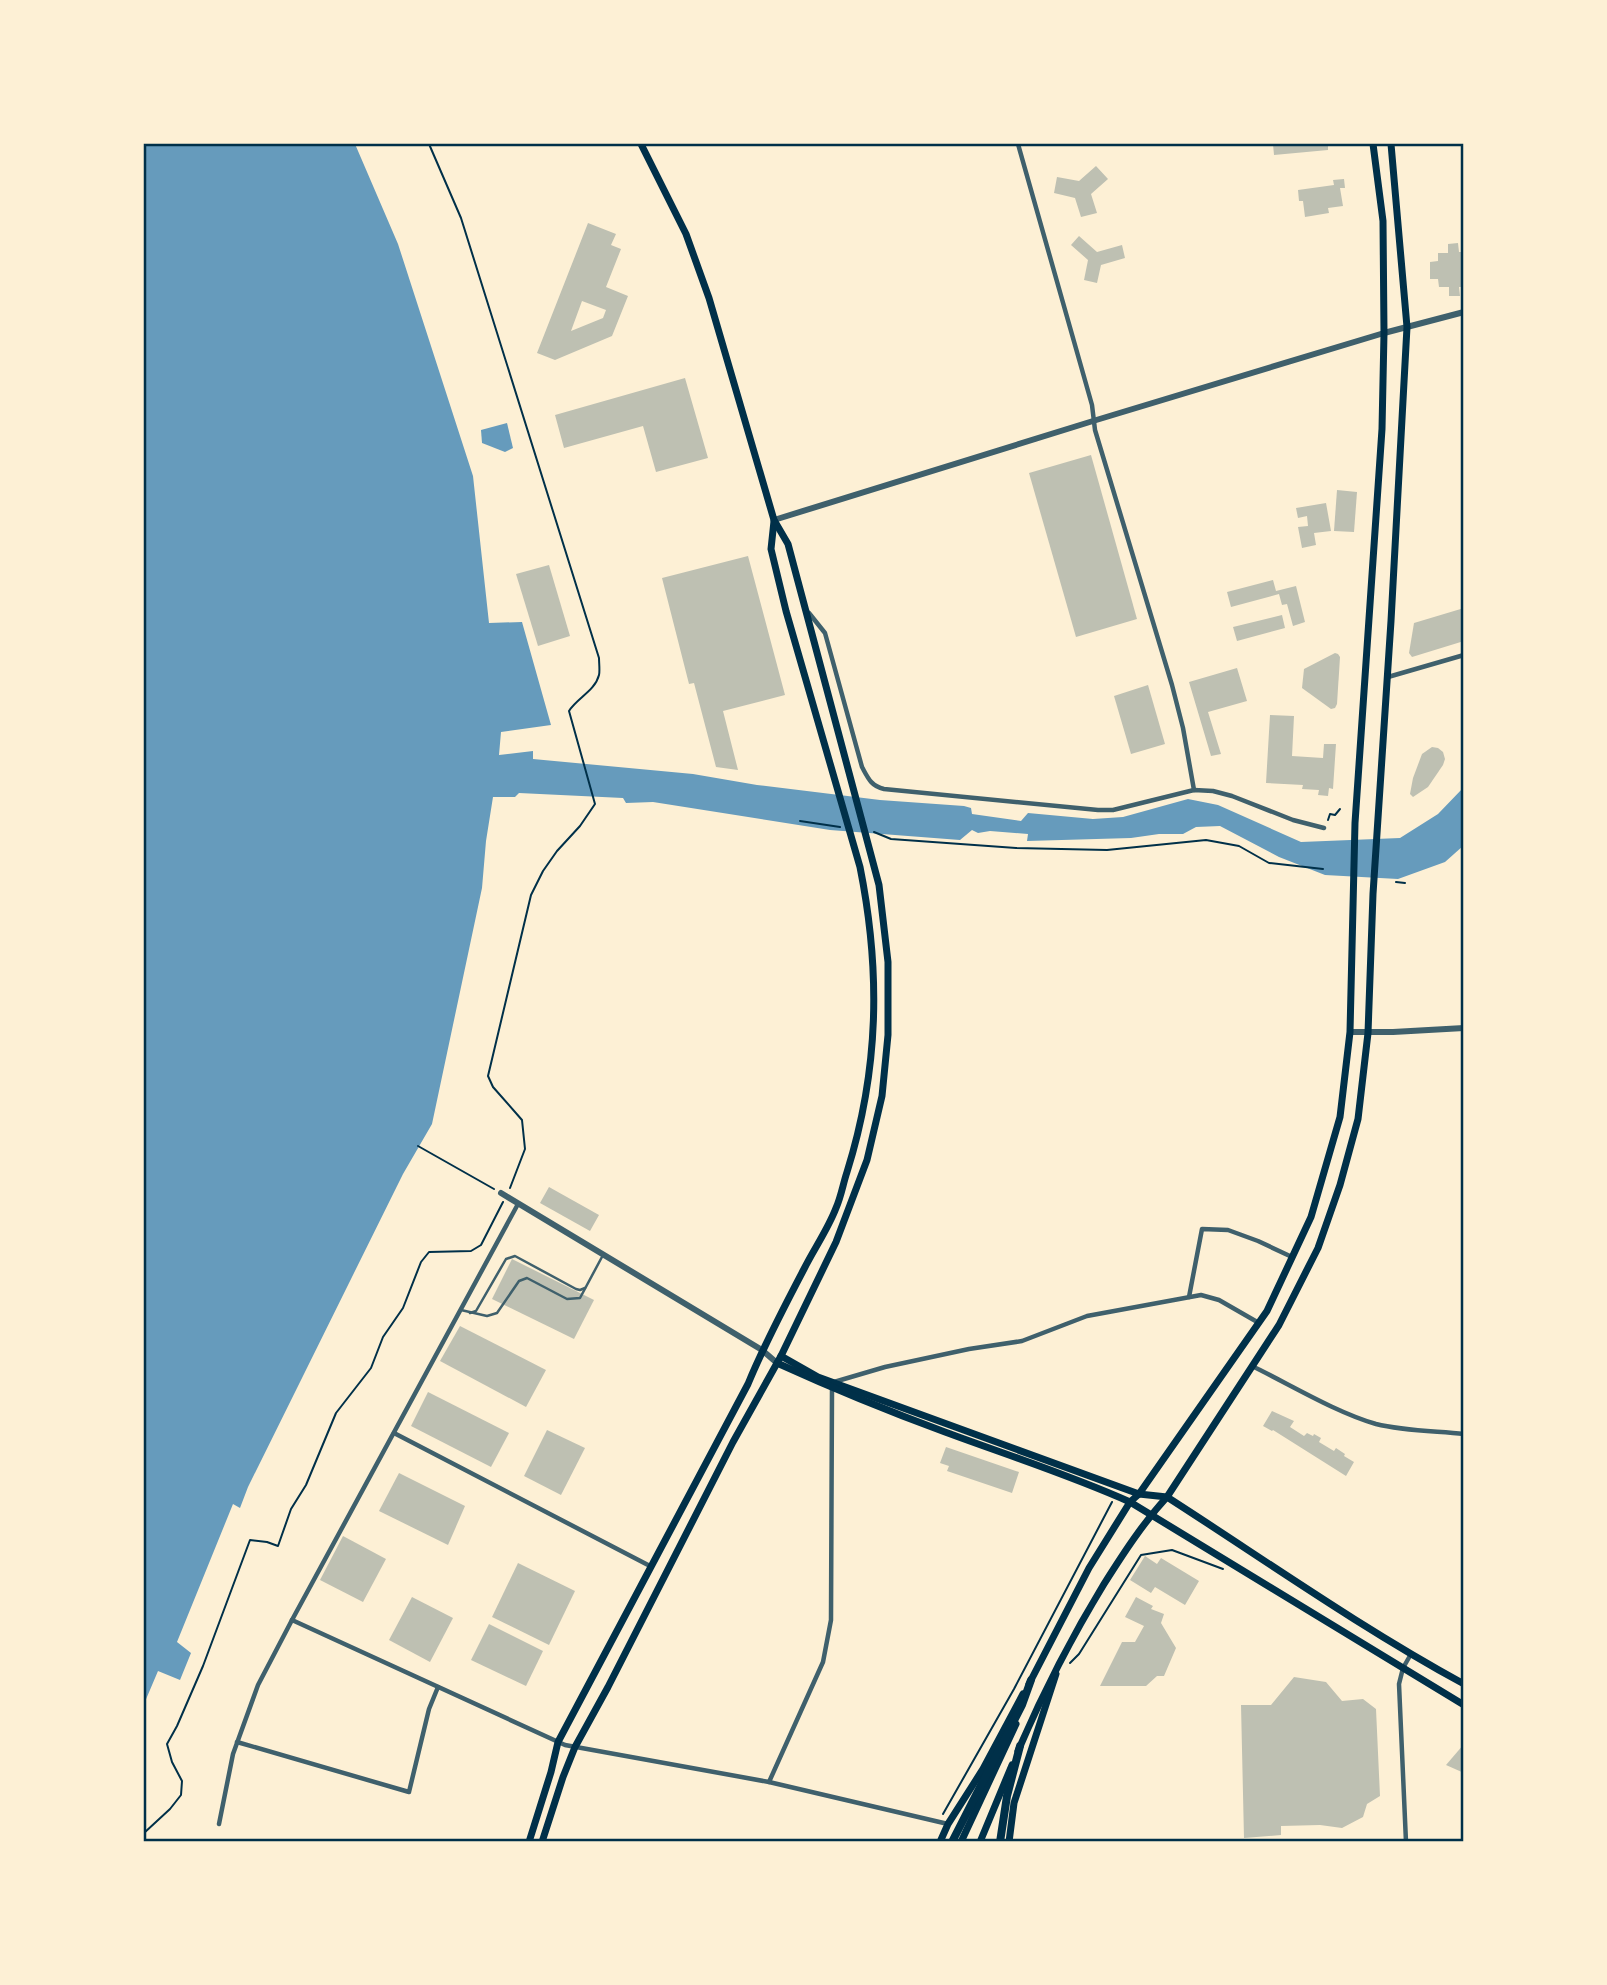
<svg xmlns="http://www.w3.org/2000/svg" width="1607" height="1985" viewBox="0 0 1607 1985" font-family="'Open Sans',sans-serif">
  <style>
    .water { fill: #669bbc }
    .building { fill: #bec0b2; fill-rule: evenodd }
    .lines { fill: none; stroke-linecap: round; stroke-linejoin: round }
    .path { stroke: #003049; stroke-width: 2 }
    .service { stroke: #3f606c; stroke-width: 2.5 }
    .minor { stroke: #3f606c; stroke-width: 4.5 }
    .tertiary { stroke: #3f606c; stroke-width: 6 }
    .secondary { stroke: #003049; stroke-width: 7 }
    .primary { stroke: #003049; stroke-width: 7 }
    .trunk { stroke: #003049; stroke-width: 8 }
    .neatline { fill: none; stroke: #003049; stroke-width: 2.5 }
  </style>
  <rect width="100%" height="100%" fill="#fdf0d5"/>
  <!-- water -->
  <g class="water">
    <path d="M144,144H355L398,244L473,476L489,623L522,622L551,725L501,732L499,755L533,751V759L693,774L757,785L880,800L964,806L971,808L972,814L1021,821L1028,813L1093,819L1123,817L1188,799L1218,805L1301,842L1400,838L1438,814L1463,788V846L1445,862L1398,879L1325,875L1279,857L1220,826L1196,827L1183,834H1159L1131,838L1027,841L1028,834L990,831L978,833L972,830L960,840L830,830L653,802L626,803L623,798L519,793L515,797H493L486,841L482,888L432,1124L403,1174L248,1487L240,1508L233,1504L177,1642L191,1653L180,1680L158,1671L144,1704Z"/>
    <path d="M507,423L513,448L505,452L482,443L481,430Z"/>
  </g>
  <!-- building -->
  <g class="building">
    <path d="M1273,144H1328V150L1274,155Z"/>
    <path d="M1096,166L1108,179L1091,194L1097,213L1081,217L1075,198L1054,193L1057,177L1079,181Z"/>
    <path d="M1344,179L1345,188H1340L1343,206L1328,208L1329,213L1305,217L1303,201H1299L1298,190L1334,185L1333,180Z"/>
    <path d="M588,223L616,234L611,245L621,249L606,287L628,296L612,336L555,360L537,353ZM582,301L606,310L603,318L571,331Z"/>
    <path d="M1079,236L1097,252L1122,245L1125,258L1101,265L1097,283L1084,280L1088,260L1071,245Z"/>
    <path d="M1458,243L1459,252H1464V287H1459L1460,296H1449V287H1439L1438,279H1430V262L1438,261V253H1448V244Z"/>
    <path d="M685,378L708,458L656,472L643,426L564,448L555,415Z"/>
    <path d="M1091,455L1137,619L1076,637L1029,473Z"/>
    <path d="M1337,490L1357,492L1354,532L1334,531Z"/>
    <path d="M1326,503L1331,531L1314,533L1316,545L1302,548L1298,527L1308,526L1307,516L1298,518L1296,508Z"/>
    <path d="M748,556L785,695L723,711L738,770L716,767L694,683L689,684L662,578Z"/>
    <path d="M549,565L570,636L538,646L516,574Z"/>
    <path d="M1273,580L1276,591L1296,586L1305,622L1293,626L1287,604L1282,605L1279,594L1231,607L1227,592Z"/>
    <path d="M1464,608V641L1412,657L1409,653L1414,623Z"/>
    <path d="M1282,615L1285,628L1237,641L1233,627Z"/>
    <path d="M1335,653L1338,654L1340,657L1337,704L1335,708L1331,709L1302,688L1304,669Z"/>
    <path d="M1237,668L1247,701L1208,712L1221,754L1211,756L1189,682Z"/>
    <path d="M1148,685L1165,744L1131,754L1114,696Z"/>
    <path d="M1270,715L1294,716L1292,756L1323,758L1324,744H1336L1333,789L1329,788L1328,796L1318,795L1319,790L1302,789L1303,785L1266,783Z"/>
    <path d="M1432,747L1438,748L1443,752L1445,759L1443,765L1428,787L1413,797L1410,794L1413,778L1422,754Z"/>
    <path d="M549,1187L599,1215L590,1231L540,1203Z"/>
    <path d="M512,1259L594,1300L574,1339L492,1299Z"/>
    <path d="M460,1326L546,1370L526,1407L440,1361Z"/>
    <path d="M428,1392L509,1433L491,1467L411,1426Z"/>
    <path d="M1272,1411L1294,1421L1290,1427L1304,1436L1307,1433L1313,1436L1314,1434L1321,1438L1319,1442L1334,1451L1336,1448L1345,1454L1344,1456L1354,1462L1346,1476L1273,1430L1272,1431L1263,1426Z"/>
    <path d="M547,1430L585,1448L561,1495L524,1476Z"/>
    <path d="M946,1447L1019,1472L1012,1493L947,1471L949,1466L940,1463Z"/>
    <path d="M399,1473L465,1506L448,1545L379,1511Z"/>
    <path d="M343,1536L386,1559L363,1602L320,1580Z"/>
    <path d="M1145,1556L1157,1564L1161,1558L1199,1581L1185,1605L1155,1587L1151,1593L1130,1580Z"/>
    <path d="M518,1563L575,1591L549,1645L492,1617Z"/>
    <path d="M412,1597L453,1618L430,1662L389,1640Z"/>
    <path d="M1136,1597L1153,1606L1151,1609L1164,1614L1161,1623L1176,1648L1164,1676H1157L1146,1686H1100L1122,1642H1135L1144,1626L1125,1617Z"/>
    <path d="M489,1624L543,1651L526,1686L471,1660Z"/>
    <path d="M1294,1677L1326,1682L1342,1701L1363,1699L1376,1709L1380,1796L1367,1804L1363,1817L1342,1828L1320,1825L1281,1826V1835L1244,1838L1241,1705H1271Z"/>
    <path d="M1464,1744V1773L1446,1765Z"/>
  </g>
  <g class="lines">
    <!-- path -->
    <g class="path">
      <path d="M429,144L461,218L599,658C599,663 600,671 599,675C595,691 577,698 569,711L595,804L580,826L557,851L543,871L531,895L488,1076L493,1087L522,1120L525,1149L510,1188"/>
      <path d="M1328,820L1330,814L1335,815L1340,809"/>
      <path d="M800,821L840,827"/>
      <path d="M874,832L891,839L1016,848L1107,850L1206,840L1239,846L1269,863L1323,869"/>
      <path d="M1396,882L1405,883"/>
      <path d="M418,1146L494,1189"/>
      <path d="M1070,1663L1079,1654L1141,1555L1172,1550L1223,1569"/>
      <path d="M943,1814L1014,1689L1112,1502"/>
      <path d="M144,1833L170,1809L181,1795L182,1781L172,1762L167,1744L177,1726L203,1666L250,1540L267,1542L278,1546L291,1509L306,1485L336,1413L371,1368L383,1337L403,1308L421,1262L429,1252L471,1251L481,1245L503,1202"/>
    </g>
    <!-- service -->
    <g class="service">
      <path d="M461,1310L487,1316L497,1313L519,1281L527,1278L567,1299L580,1298L603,1255"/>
      <path d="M470,1313L476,1311L506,1259L515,1256L576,1289L580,1290L585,1288"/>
    </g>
    <!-- minor -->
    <g class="minor">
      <path d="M1018,144L1092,405L1095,430L1172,685L1183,728L1194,790"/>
      <path d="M809,613L825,633L862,767C868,778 871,786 884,789L1098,810H1113L1194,790L1213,791L1232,796L1293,820L1324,828"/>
      <path d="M1388,677L1464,655"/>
      <path d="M1189,1297L1202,1229L1228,1230L1258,1241L1292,1257"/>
      <path d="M1252,1366C1291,1385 1335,1412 1376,1424C1404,1431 1435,1431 1464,1434"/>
      <path d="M394,1433L650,1566"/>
      <path d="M292,1620L565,1745L769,1782L948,1824"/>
      <path d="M237,1742L409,1792L429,1709L438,1687"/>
      <path d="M769,1782L823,1662L831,1620L832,1388L834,1382L885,1367L969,1349L1022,1341L1087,1316L1201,1295L1219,1300L1259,1323"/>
      <path d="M219,1824L233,1754L258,1685L292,1620L518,1204"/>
      <path d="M1406,1842L1399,1684L1403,1668L1411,1654"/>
    </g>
    <!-- tertiary -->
    <g class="tertiary">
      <path d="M774,520L1093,421L1384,333L1464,312"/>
      <path d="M1350,1032H1393L1464,1028"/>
      <path d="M501,1193L762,1350L777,1363"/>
    </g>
    <!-- secondary -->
    <g class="secondary">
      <path d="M781,1356L818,1377L1139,1494"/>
      <path d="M777,1363C832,1388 888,1411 945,1432C1007,1455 1070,1475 1130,1502"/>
      <path d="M529,1842L551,1772L558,1742L748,1384C764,1345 784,1307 804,1269C814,1249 828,1229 836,1208C841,1197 843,1184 847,1172C879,1070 881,972 860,867L786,611L771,549L774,521"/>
      <path d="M542,1842L563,1777L575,1747L608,1687L733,1442L781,1356L836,1242L867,1160L882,1096L888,1035V962L879,885L788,544L774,520L709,298L686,234L641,144"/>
    </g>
    <!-- primary -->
    <g class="primary">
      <path d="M1139,1494L1167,1497C1265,1560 1361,1628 1464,1684"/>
      <path d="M1130,1502L1464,1705"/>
      <path d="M1029,1684L1089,1568L1130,1502L1139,1494L1267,1311L1311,1217L1340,1117L1350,1032L1355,823L1382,429L1384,333L1383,221L1373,144"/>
      <path d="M1018,1751C1043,1693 1071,1638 1104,1584C1123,1554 1143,1523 1167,1497L1279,1325L1318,1248L1340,1185L1358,1119L1368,1033L1373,894L1391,621L1407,327L1391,144"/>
      <path d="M940,1842L948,1824L983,1769L1023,1694"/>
      <path d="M961,1842L1016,1724"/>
      <path d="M980,1842L1012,1765"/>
      <path d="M1009,1842L1014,1803L1056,1674"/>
    </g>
    <!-- trunk -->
    <g class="trunk">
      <path d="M952,1842L1022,1705L1031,1680"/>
      <path d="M1000,1842L1007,1796L1020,1746"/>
    </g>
  </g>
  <!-- border -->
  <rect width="1607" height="1985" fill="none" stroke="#fdf0d5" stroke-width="290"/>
  <rect x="145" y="145" width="1317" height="1695" class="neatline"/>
</svg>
